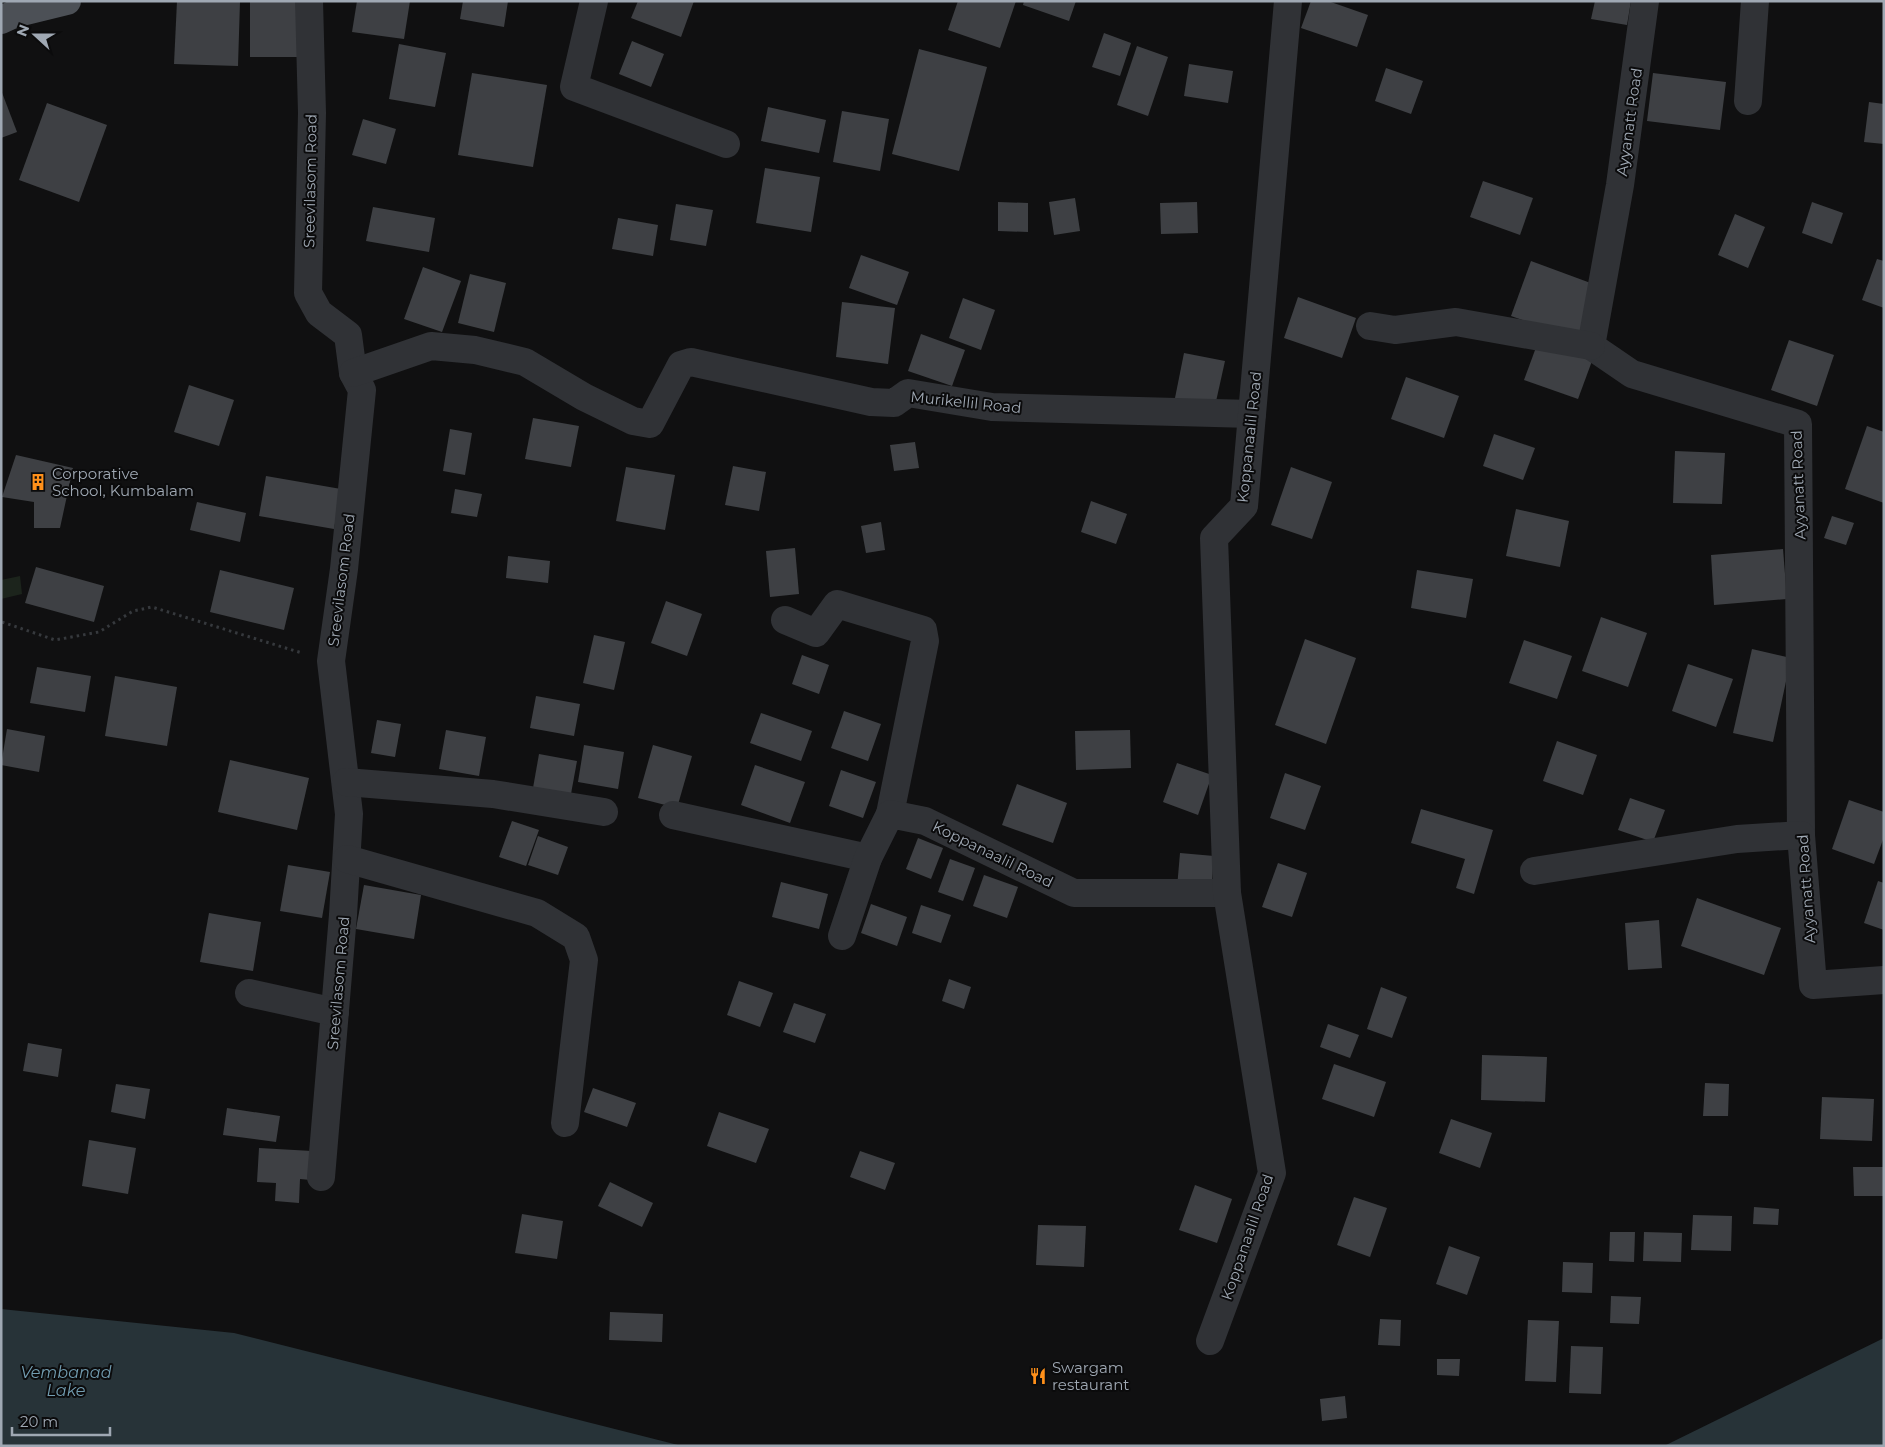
<svg xmlns="http://www.w3.org/2000/svg" width="1885" height="1447" viewBox="0 0 1885 1447" font-family="Montserrat,sans-serif">
  <style>
    .green { fill: #1c241c }
    .water { fill: #273338 }
    .building { fill: #3e4044 }
    .lines { fill: none; stroke-linecap: round; stroke-linejoin: round }
    .path { stroke: #36393d; stroke-width: 3; stroke-dasharray: 2.5 4; stroke-linecap: butt }
    .minor { stroke: #303236; stroke-width: 28 }
    .major { stroke: #4c5056; stroke-width: 28 }
    .labels { text-anchor: middle; dominant-baseline: central; stroke-width: 4; stroke-linejoin: round; paint-order: stroke }
    .street-label { font-size: 15px; fill: #9fa8b3; stroke: #0b0b0c }
    .poi-label { font-size: 15px; fill: #9fa8b3; stroke: #0b0b0c; text-anchor: start }
    .water-label { font-size: 16px; font-style: italic; fill: #739eb2; stroke: #0b0b0c }
  </style>
  <rect width="100%" height="100%" fill="#101011"/>
  <!-- green -->
  <path class="green" d="M20,576L22,594L1,599V580Z"/>
  <!-- water -->
  <g class="water">
    <path d="M1,1309L234,1333L682,1446H1Z"/>
    <path d="M1884,1338V1446H1664Z"/>
  </g>
  <!-- building -->
  <g class="building">
    <path d="M177,1H240L238,66L174,64Z"/>
    <path d="M250,1H307L308,57H250Z"/>
    <path d="M357,1H410L404,39L352,32Z"/>
    <path d="M463,1H508L504,27L460,19Z"/>
    <path d="M638,1H694L681,37L631,18Z"/>
    <path d="M958,1H1016L1000,48L948,30Z"/>
    <path d="M1024,1H1076L1069,21L1023,5Z"/>
    <path d="M1311,1H1328L1368,15L1357,47L1301,28Z"/>
    <path d="M1595,1H1631L1627,25L1591,19Z"/>
    <path d="M1104,33L1131,43L1120,76L1092,67Z"/>
    <path d="M632,41L664,54L651,87L619,74Z"/>
    <path d="M399,44L446,53L435,107L389,99Z"/>
    <path d="M1137,46L1168,57L1148,116L1117,105Z"/>
    <path d="M919,49L987,67L959,171L892,154Z"/>
    <path d="M1189,64L1233,71L1228,103L1184,96Z"/>
    <path d="M1386,68L1423,81L1411,114L1375,101Z"/>
    <path d="M472,73L547,85L533,167L458,155Z"/>
    <path d="M1653,73L1726,82L1720,130L1647,121Z"/>
    <path d="M1,90L17,132L1,138Z"/>
    <path d="M1869,102L1884,104V144L1864,142Z"/>
    <path d="M47,103L107,125L79,202L19,180Z"/>
    <path d="M768,107L826,120L819,153L761,141Z"/>
    <path d="M842,111L889,119L880,171L833,162Z"/>
    <path d="M363,119L396,129L386,164L352,155Z"/>
    <path d="M765,168L820,177L811,232L756,223Z"/>
    <path d="M1483,181L1533,198L1520,235L1470,217Z"/>
    <path d="M1075,198L1080,231L1054,235L1049,202Z"/>
    <path d="M998,202L1028,203V232L998,231Z"/>
    <path d="M1197,202L1198,233L1161,234L1160,203Z"/>
    <path d="M1812,202L1843,213L1832,244L1802,233Z"/>
    <path d="M676,204L713,210L706,246L670,240Z"/>
    <path d="M373,207L435,218L429,252L366,241Z"/>
    <path d="M1735,214L1765,227L1748,268L1718,255Z"/>
    <path d="M618,218L658,225L653,256L612,249Z"/>
    <path d="M861,255L909,272L897,305L849,288Z"/>
    <path d="M1877,259L1884,261V308L1862,300Z"/>
    <path d="M1531,261L1596,285L1577,339L1511,316Z"/>
    <path d="M423,267L461,281L442,332L404,319Z"/>
    <path d="M470,274L506,283L494,332L458,323Z"/>
    <path d="M1298,297L1356,318L1342,358L1284,338Z"/>
    <path d="M963,298L995,310L981,350L949,338Z"/>
    <path d="M842,302L895,308L888,364L836,357Z"/>
    <path d="M921,334L965,350L952,386L908,371Z"/>
    <path d="M1789,340L1834,355L1817,406L1771,390Z"/>
    <path d="M1538,342L1592,361L1578,399L1524,380Z"/>
    <path d="M1184,353L1225,361L1215,406L1175,398Z"/>
    <path d="M1406,377L1459,396L1444,438L1391,419Z"/>
    <path d="M189,385L234,400L219,446L174,432Z"/>
    <path d="M533,418L579,426L571,467L525,459Z"/>
    <path d="M1867,426L1884,432V503L1845,489Z"/>
    <path d="M450,429L472,433L465,475L443,471Z"/>
    <path d="M1494,434L1535,448L1523,480L1483,466Z"/>
    <path d="M915,442L919,468L894,471L890,445Z"/>
    <path d="M1675,451L1725,453L1722,504L1673,503Z"/>
    <path d="M16,455L73,468L60,528H34V502L2,497Z"/>
    <path d="M733,466L766,472L759,511L725,505Z"/>
    <path d="M626,467L675,475L665,530L616,521Z"/>
    <path d="M1291,467L1332,482L1312,539L1271,525Z"/>
    <path d="M266,476L341,489L334,529L259,516Z"/>
    <path d="M455,489L482,494L477,517L451,513Z"/>
    <path d="M1091,501L1127,514L1116,544L1081,532Z"/>
    <path d="M197,502L246,513L240,542L190,530Z"/>
    <path d="M1516,509L1569,521L1560,567L1506,556Z"/>
    <path d="M1832,516L1854,523L1846,545L1824,538Z"/>
    <path d="M881,522L885,550L866,553L861,526Z"/>
    <path d="M795,548L799,594L770,597L766,551Z"/>
    <path d="M1783,549L1787,599L1714,605L1711,555Z"/>
    <path d="M508,556L550,561L548,583L506,578Z"/>
    <path d="M36,567L104,586L94,622L25,603Z"/>
    <path d="M220,570L294,588L284,630L210,612Z"/>
    <path d="M1417,570L1473,579L1466,618L1411,608Z"/>
    <path d="M666,601L702,614L687,656L651,643Z"/>
    <path d="M1601,617L1647,633L1628,687L1582,671Z"/>
    <path d="M594,635L625,642L614,690L583,683Z"/>
    <path d="M1305,639L1356,658L1326,744L1275,725Z"/>
    <path d="M1524,640L1572,656L1557,699L1509,683Z"/>
    <path d="M1752,649L1791,658L1773,742L1733,733Z"/>
    <path d="M802,655L829,665L819,694L792,684Z"/>
    <path d="M1688,664L1733,679L1716,727L1672,711Z"/>
    <path d="M37,667L91,676L85,712L30,703Z"/>
    <path d="M115,676L177,687L167,746L105,736Z"/>
    <path d="M536,696L580,704L574,736L530,728Z"/>
    <path d="M844,711L881,724L868,761L831,748Z"/>
    <path d="M761,713L812,731L801,761L750,743Z"/>
    <path d="M377,720L401,724L395,757L371,753Z"/>
    <path d="M7,729L45,736L39,772L1,765Z"/>
    <path d="M446,730L486,737L479,776L439,769Z"/>
    <path d="M1130,730L1131,768L1076,770L1075,731Z"/>
    <path d="M1557,741L1597,755L1583,795L1543,781Z"/>
    <path d="M584,745L624,752L618,789L578,782Z"/>
    <path d="M653,745L692,756L677,808L638,798Z"/>
    <path d="M539,754L577,761L571,794L533,788Z"/>
    <path d="M230,760L309,778L297,830L218,812Z"/>
    <path d="M1177,763L1212,775L1198,815L1163,802Z"/>
    <path d="M755,765L805,782L790,823L741,805Z"/>
    <path d="M841,770L876,782L863,818L829,806Z"/>
    <path d="M1285,773L1321,786L1305,830L1270,818Z"/>
    <path d="M1017,784L1067,803L1053,843L1002,825Z"/>
    <path d="M1630,798L1665,810L1653,842L1618,830Z"/>
    <path d="M1849,800L1884,812V837L1874,864L1832,849Z"/>
    <path d="M1421,809L1493,830L1474,894L1456,888L1465,859L1411,843Z"/>
    <path d="M512,821L539,830L526,866L499,857Z"/>
    <path d="M538,836L568,847L558,875L528,865Z"/>
    <path d="M918,838L943,848L931,879L906,869Z"/>
    <path d="M1180,853L1214,856L1211,890L1177,888Z"/>
    <path d="M950,859L975,868L963,901L938,892Z"/>
    <path d="M1278,863L1307,873L1292,917L1262,907Z"/>
    <path d="M288,865L330,872L322,918L280,911Z"/>
    <path d="M984,875L1018,887L1007,918L973,906Z"/>
    <path d="M1878,881L1884,883V930L1864,923Z"/>
    <path d="M781,882L828,894L819,929L772,917Z"/>
    <path d="M364,885L421,895L414,939L356,929Z"/>
    <path d="M1697,898L1781,928L1764,975L1681,946Z"/>
    <path d="M871,904L907,917L897,946L861,933Z"/>
    <path d="M921,905L951,915L941,943L912,933Z"/>
    <path d="M209,913L261,922L253,971L200,962Z"/>
    <path d="M1659,920L1662,968L1628,970L1625,923Z"/>
    <path d="M949,979L971,987L964,1009L942,1001Z"/>
    <path d="M739,981L773,993L760,1027L727,1015Z"/>
    <path d="M1381,987L1407,997L1392,1038L1367,1029Z"/>
    <path d="M794,1003L826,1014L815,1043L783,1032Z"/>
    <path d="M1328,1024L1359,1035L1350,1058L1320,1047Z"/>
    <path d="M28,1043L62,1049L58,1077L23,1071Z"/>
    <path d="M1482,1055L1547,1057L1545,1102L1481,1100Z"/>
    <path d="M1334,1064L1386,1082L1374,1117L1322,1099Z"/>
    <path d="M1705,1083L1729,1084L1728,1116H1703Z"/>
    <path d="M116,1084L150,1089L145,1119L111,1112Z"/>
    <path d="M593,1088L636,1103L627,1127L584,1112Z"/>
    <path d="M1822,1097L1874,1099L1872,1141L1820,1139Z"/>
    <path d="M227,1108L280,1116L276,1142L223,1135Z"/>
    <path d="M719,1112L769,1129L756,1163L707,1146Z"/>
    <path d="M1451,1119L1492,1133L1480,1168L1439,1153Z"/>
    <path d="M89,1140L136,1148L128,1194L82,1186Z"/>
    <path d="M259,1148L312,1151L311,1180L300,1179L299,1203L275,1201L276,1183L257,1182Z"/>
    <path d="M860,1151L895,1163L885,1190L850,1177Z"/>
    <path d="M1853,1167H1884V1196H1854Z"/>
    <path d="M610,1182L653,1203L642,1227L598,1206Z"/>
    <path d="M1195,1185L1232,1199L1217,1243L1179,1230Z"/>
    <path d="M1354,1197L1387,1208L1370,1257L1337,1245Z"/>
    <path d="M1754,1207L1779,1209L1778,1225L1753,1224Z"/>
    <path d="M522,1214L563,1221L557,1259L515,1253Z"/>
    <path d="M1693,1215L1732,1216L1731,1251L1691,1250Z"/>
    <path d="M1038,1225L1086,1226L1084,1267L1036,1265Z"/>
    <path d="M1610,1232H1635L1634,1262L1609,1261Z"/>
    <path d="M1644,1232L1682,1233L1681,1262L1643,1261Z"/>
    <path d="M1449,1246L1480,1257L1467,1295L1436,1284Z"/>
    <path d="M1563,1262L1593,1263L1592,1293L1562,1292Z"/>
    <path d="M1611,1296L1641,1297L1639,1324L1610,1323Z"/>
    <path d="M610,1312L663,1314L662,1342L609,1340Z"/>
    <path d="M1380,1319L1401,1320L1400,1346L1378,1345Z"/>
    <path d="M1528,1320L1559,1321L1556,1382L1525,1381Z"/>
    <path d="M1571,1346L1603,1347L1601,1394L1569,1393Z"/>
    <path d="M1437,1359H1460L1459,1376L1437,1375Z"/>
    <path d="M1345,1396L1347,1418L1322,1421L1320,1399Z"/>
  </g>
  <g class="lines">
    <!-- path -->
    <path class="path" d="M2,622L55,640L99,632L133,611L152,607L302,653"/>
    <!-- minor -->
    <g class="minor">
      <path d="M309,1L312,113L308,293L319,313L348,335L353,373L362,390L344,569L331,661L349,814L343,915L321,1177"/>
      <path d="M594,1L574,87L726,144"/>
      <path d="M1645,1L1620,185L1591,346L1632,374L1798,424L1801,835L1813,985L1884,980"/>
      <path d="M1748,101L1755,1"/>
      <path d="M1370,326L1395,330L1456,322L1591,346"/>
      <path d="M353,373L431,346L475,350L525,362L584,397L633,421L650,424L681,365L691,362L871,402L894,403L908,393L992,407L1252,414"/>
      <path d="M785,620L816,633L837,604L923,630L925,641L890,814"/>
      <path d="M346,782L493,794L604,812"/>
      <path d="M673,815L868,858"/>
      <path d="M347,859L537,913L576,937L584,960L565,1123"/>
      <path d="M1534,871L1737,839L1801,835"/>
      <path d="M842,936L868,858L890,814L925,821L1074,893H1227"/>
      <path d="M249,993L335,1012"/>
      <path d="M1210,1341L1272,1173L1227,893L1214,538L1244,506L1288,1"/>
    </g>
    <!-- major -->
    <path class="major" d="M1,20L14,14L67,1"/>
  </g>
  <!-- icons -->
  <defs>
    <g id="building-bare" transform="scale(1.35)"><path d="M-4-6H4V6H1V3H-1V6H-4ZM-2.5-4.3h1.7v1.8h-1.7ZM.8-4.3h1.7v1.8H.8ZM-2.5-1h1.7V.8h-1.7ZM.8-1h1.7V.8H.8Z" fill="#ff901a" stroke="#0b0b0c" stroke-width="2.5" paint-order="stroke"/></g>
    <g id="restaurant-bare" transform="scale(1.35)"><path d="M-5-6h1v4h1v-4h1v4h1v-4h1v5L-1.5 .5V6h-2V.5L-5-1ZM5-6V6H3V1.5H1.5Q1.5-4 5-6Z" fill="#ff901a" stroke="#0b0b0c" stroke-width="2.5" paint-order="stroke"/></g>
  </defs>
  <g fill-rule="evenodd">
    <use href="#building-bare" x="38" y="482"/>
    <use href="#restaurant-bare" x="1038" y="1376"/>
  </g>
  <g class="labels">
    <!-- street labels -->
    <g class="street-label">
      <text transform="translate(1629 122) rotate(-82)">Ayyanatt Road</text>
      <text transform="translate(310 181) rotate(-89)">Sreevilasom Road</text>
      <text transform="translate(966 402) rotate(6)">Murikellil Road</text>
      <text transform="translate(1249 437) rotate(-84)">Koppanaalil Road</text>
      <text transform="translate(1798 485) rotate(-92)">Ayyanatt Road</text>
      <text transform="translate(341 580) rotate(-83)">Sreevilasom Road</text>
      <text transform="translate(993 854) rotate(26)">Koppanaalil Road</text>
      <text transform="translate(1806 889) rotate(-94)">Ayyanatt Road</text>
      <text transform="translate(338 983) rotate(-85)">Sreevilasom Road</text>
      <text transform="translate(1247 1237) rotate(-71)">Koppanaalil Road</text>
    </g>
    <!-- poi labels -->
    <g class="poi-label">
      <text x="52" y="473">Corporative<tspan x="52" dy="17">School, Kumbalam</tspan></text>
      <text x="1052" y="1367">Swargam<tspan x="1052" dy="17">restaurant</tspan></text>
    </g>
    <!-- water labels -->
    <g class="water-label">
      <text x="66" y="1372">Vembanad<tspan x="66" dy="18">Lake</tspan></text>
    </g>
  </g>
  <!-- border -->
  <rect width="1885" height="1447" fill="none" stroke="#9fa8b3" stroke-width="5"/>
  <!-- north arrow -->
  <g transform="translate(35 35) rotate(291)" stroke="#0b0b0c" stroke-width="4" paint-order="stroke">
  <path d="M0-4L9 19L0 12L-9 19Z" fill="#9fa8b3"/>
  <text y="-8" font-size="14" font-weight="bold" text-anchor="middle" fill="#9fa8b3">N</text>
  </g>
  <!-- scale -->
  <path d="M12 1427v8h98v-8" fill="none" stroke="#9fa8b3" stroke-width="2.5"/>
  <text x="20" y="1427" font-size="15" fill="#9fa8b3" stroke="#0b0b0c" stroke-width="4" paint-order="stroke">20 m</text>
</svg>
